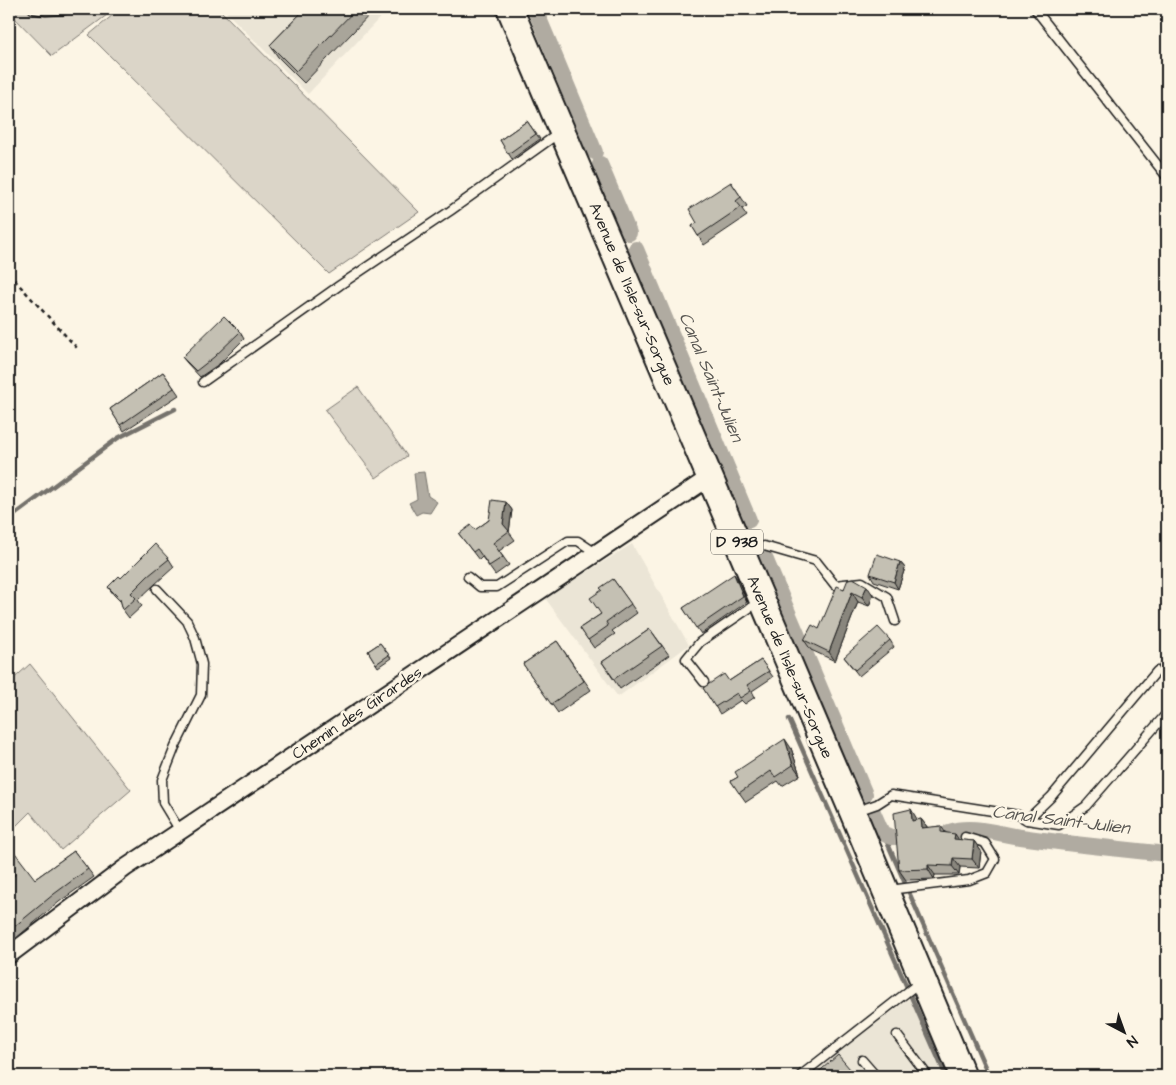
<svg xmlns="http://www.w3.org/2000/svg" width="1176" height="1085" viewBox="0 0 1176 1085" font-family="'Architects Daughter',sans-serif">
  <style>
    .built { fill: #ebe5d6 }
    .grass { fill: #dbd5c8; stroke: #7c7872 }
    .water { fill: #b0aba1; stroke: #75726c }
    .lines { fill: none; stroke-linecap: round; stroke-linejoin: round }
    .stream { stroke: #75726c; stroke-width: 4.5 }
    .canal { stroke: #b0aba1; stroke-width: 16 }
    .service-casing { stroke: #1c1c1c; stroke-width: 11 }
    .minor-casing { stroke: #1c1c1c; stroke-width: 20 }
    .primary-casing { stroke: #1c1c1c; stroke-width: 29 }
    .path { stroke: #1c1c1c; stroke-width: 2.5; stroke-dasharray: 4 4; stroke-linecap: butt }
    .service { stroke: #fcf5e5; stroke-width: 8 }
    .minor { stroke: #fcf5e5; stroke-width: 16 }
    .primary { stroke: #fcf5e5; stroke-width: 25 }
    .wall { fill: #a9a59a; stroke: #1c1c1c }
    .shaded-wall { fill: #89867d; stroke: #1c1c1c }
    .building { fill: #c4c0b3; stroke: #1c1c1c }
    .labels { text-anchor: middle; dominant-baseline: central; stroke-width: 5; stroke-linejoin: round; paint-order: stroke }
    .shield { fill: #fcf5e5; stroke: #5f5d58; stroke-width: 1 }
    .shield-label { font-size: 15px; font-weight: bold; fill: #1c1c1c }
    .street-label { font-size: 16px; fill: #1c1c1c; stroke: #fcf5e5 }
    .water-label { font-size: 18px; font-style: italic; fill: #575551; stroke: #fcf5e5 }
  </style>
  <rect width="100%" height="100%" fill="#fcf5e5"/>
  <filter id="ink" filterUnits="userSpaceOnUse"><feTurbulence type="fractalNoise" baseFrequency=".02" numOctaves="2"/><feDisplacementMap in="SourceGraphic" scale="10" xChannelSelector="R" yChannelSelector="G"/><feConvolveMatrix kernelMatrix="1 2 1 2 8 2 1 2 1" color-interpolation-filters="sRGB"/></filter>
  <g filter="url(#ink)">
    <!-- built -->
    <g class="built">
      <path d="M223,9H388L308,94Z"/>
      <path d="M632,544L689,645L618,697L545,598Z"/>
      <path d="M914,995L946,1076H808Z"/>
    </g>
    <!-- grass -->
    <g class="grass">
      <path d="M9,9H115L52,56L9,12Z"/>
      <path d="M120,9H219L419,212L329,274L89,35Z"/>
      <path d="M358,387L407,456L376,478L325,410Z"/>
      <path d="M30,664L131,790L61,850L30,812L9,833V683Z"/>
    </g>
    <!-- water -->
    <path class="water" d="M424,472L428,496L437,502L430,513L422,512L416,515L409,503L417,499L414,473Z"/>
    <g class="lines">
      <!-- stream -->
      <g class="stream">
        <path d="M9,519L118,438L175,409"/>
        <path d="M789,719L946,1076"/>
        <path d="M884,835L989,1076"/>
      </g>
      <!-- canal -->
      <g class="canal">
        <path d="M535,9L595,152"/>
        <path d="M600,164L629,233"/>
        <path d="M636,249L749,520"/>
        <path d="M765,558L865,794"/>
        <path d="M872,810L882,833L891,837H898"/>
        <path d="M949,832C972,824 998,834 1021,837C1070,844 1119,849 1167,854"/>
      </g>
      <!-- service casing -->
      <g class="service-casing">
        <g id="service">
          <path d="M33,9L46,11L64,10"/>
          <path d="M1035,9L1167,177"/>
          <path d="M203,382L340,285L450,211L559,133"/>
          <path d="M747,555L764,546L816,561L835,585L862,582L887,597L895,621"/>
          <path d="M468,577L480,587H497L568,541H578L596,553"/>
          <path d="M157,589L187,621L195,638L202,664L201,695L175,747L162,780L163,803L180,831"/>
          <path d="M704,682L686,659L700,642L760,601"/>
          <path d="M857,811L877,804L891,795L1018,815L1027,820L1051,797L1157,671"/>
          <path d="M1027,820L1059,825L1086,806L1167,713"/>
          <path d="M889,890L969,880L987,873L995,859L985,843L965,837"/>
          <path d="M897,1035L928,1076"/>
          <path d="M862,1060L876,1076"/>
          <path d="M800,1076L920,982"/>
        </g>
      </g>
      <!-- minor casing -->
      <g class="minor-casing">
        <path id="minor" d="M9,955L125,868L710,477"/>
      </g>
      <!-- primary casing -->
      <g class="primary-casing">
        <path id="primary" d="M510,9L853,813L963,1076"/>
      </g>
      <!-- path -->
      <path class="path" d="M9,274L77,348"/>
      <!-- service -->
      <use href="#service" class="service"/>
      <!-- minor -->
      <use href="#minor" class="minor"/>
      <!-- primary -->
      <use href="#primary" class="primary"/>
    </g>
    <!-- wall -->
    <g class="wall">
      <path d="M305,9H375L304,83L278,57L270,45Z"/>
      <path d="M527,121L540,139L512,159L500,140Z"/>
      <path d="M731,182L747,206L742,209L747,216L704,245L692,226L697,223Z"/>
      <path d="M240,332L244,339L219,364L200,377L187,363L182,357Z"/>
      <path d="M163,372L179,395L124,431L110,409Z"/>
      <path d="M506,502L512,510L509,532L515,540L499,551L509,565L495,575L482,557L479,560L459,534L475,530L489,520Z"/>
      <path d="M169,559L174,567L154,585L138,600L142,606L129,618L123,610L121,602L114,595L108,587L121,578Z"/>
      <path d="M900,562L905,568L898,589L874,581L870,574Z"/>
      <path d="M613,579L637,613L612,631L615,634L594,648L580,628L601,614Z"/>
      <path d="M738,580L747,602L701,634L683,608Z"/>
      <path d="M844,589L873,595L869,606L858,602L835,661L811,650L804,640L819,629Z"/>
      <path d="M650,629L669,655L620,689L602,662Z"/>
      <path d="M890,640L894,647L859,676L844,657Z"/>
      <path d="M557,641L591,690L558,713L523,664Z"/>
      <path d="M380,643L391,658L378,667L368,651Z"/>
      <path d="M1167,656V678L1164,675L1158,667Z"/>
      <path d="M761,660L773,677L752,691L755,697L745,704L741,700L720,714L703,688L729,681Z"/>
      <path d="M791,748L800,775L782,786L778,781L746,802L731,781Z"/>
      <path d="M917,819V820L921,819L928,828L941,826L945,832L959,840L974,841L981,851L979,868L960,867L959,875H935L934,879L906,880L899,870Z"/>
      <path d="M74,851L94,877L59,902L9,944V879H35Z"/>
    </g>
    <!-- shaded-wall -->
    <g class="shaded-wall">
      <path d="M506,502L512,510L509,532L503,524Z"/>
      <path d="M900,562L905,568L898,589L894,582Z"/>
      <path d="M734,574L738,580L747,602L743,596Z"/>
      <path d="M867,586L873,595L869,606L862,597Z"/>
      <path d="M852,592L858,602L835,661L829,652Z"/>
      <path d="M785,739L791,748L800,775L793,765Z"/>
      <path d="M911,809L917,819L918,830L912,821Z"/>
      <path d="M921,819L928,828H922Z"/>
      <path d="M955,834L961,843L954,839Z"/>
      <path d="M974,841L981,851L979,868L972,859Z"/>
      <path d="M953,858L960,867L959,875L952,866Z"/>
      <path d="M928,865L935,875L934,879L928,869Z"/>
    </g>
    <!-- building -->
    <g class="building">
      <path d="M305,9H356L296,71L270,45Z"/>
      <path d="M527,121L536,134L508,154L500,140Z"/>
      <path d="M731,182L741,197L736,201L741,207L698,236L692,226L697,223L689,209Z"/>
      <path d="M224,316L240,332L214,357L196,371L182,357Z"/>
      <path d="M163,372L174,388L120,425L110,409Z"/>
      <path d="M492,500L506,502L503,524L509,531L493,543L503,557L489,566L477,549L473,552L459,534L471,525L475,530L489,520Z"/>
      <path d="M155,544L169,559L148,576L131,593L136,598L123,610L120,599L108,587L119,576L121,578Z"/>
      <path d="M877,554L900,562L894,582L870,574Z"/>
      <path d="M734,574L743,596L696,628L683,608Z"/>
      <path d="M853,578L867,586L862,597L852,592L829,652L804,640L812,625L819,629L837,586L844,589L848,579Z"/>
      <path d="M613,579L631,604L606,622L608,626L588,640L580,628L601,614L590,598L602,590L600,588Z"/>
      <path d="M878,627L890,640L855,670L844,657Z"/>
      <path d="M650,629L662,646L614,679L602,662Z"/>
      <path d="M557,641L584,681L551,704L523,664Z"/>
      <path d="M380,643L389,655L376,664L368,651Z"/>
      <path d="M1167,656V674L1158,667Z"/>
      <path d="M761,660L769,671L747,685L751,691L740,698L737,693L715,707L703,688L724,674L729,681Z"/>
      <path d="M785,739L793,765L775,777L771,771L739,793L731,781L738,777L735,772Z"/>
      <path d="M911,809L912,821L921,819L922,828L941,826V832L955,834L954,839L974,841L972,859L953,858L952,866L928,865V869L899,870L894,813Z"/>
      <path d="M9,845L35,879L74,851L88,869L54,894L9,931V879L15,875L9,866Z"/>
      <path d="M838,1055L856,1076H814Z"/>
    </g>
  </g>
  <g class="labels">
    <!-- shield labels -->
    <rect class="shield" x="711" y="529.5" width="52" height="25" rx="4"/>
    <g class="shield-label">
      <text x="737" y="542">D 938</text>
    </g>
    <!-- street labels -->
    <g class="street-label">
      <text transform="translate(632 294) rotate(67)">Avenue de l'Isle-sur-Sorgue</text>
      <text transform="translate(790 667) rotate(67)">Avenue de l'Isle-sur-Sorgue</text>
      <text transform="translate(357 713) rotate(-34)">Chemin des Girardes</text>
    </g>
    <!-- water labels -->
    <g class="water-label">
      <text transform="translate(711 377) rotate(67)">Canal Saint-Julien</text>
      <text transform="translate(1061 820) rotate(7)">Canal Saint-Julien</text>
    </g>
  </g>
  <!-- margin -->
  <rect width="1176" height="1085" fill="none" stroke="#fcf5e5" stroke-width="30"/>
  <rect x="15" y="15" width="1146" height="1055" fill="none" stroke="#1c1c1c" stroke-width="2" filter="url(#ink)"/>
  <!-- north arrow -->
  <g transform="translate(1124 1032) rotate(139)" stroke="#fcf5e5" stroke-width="4" paint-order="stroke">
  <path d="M0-4L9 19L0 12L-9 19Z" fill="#1c1c1c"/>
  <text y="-8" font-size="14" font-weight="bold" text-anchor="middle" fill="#1c1c1c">N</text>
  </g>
</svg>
